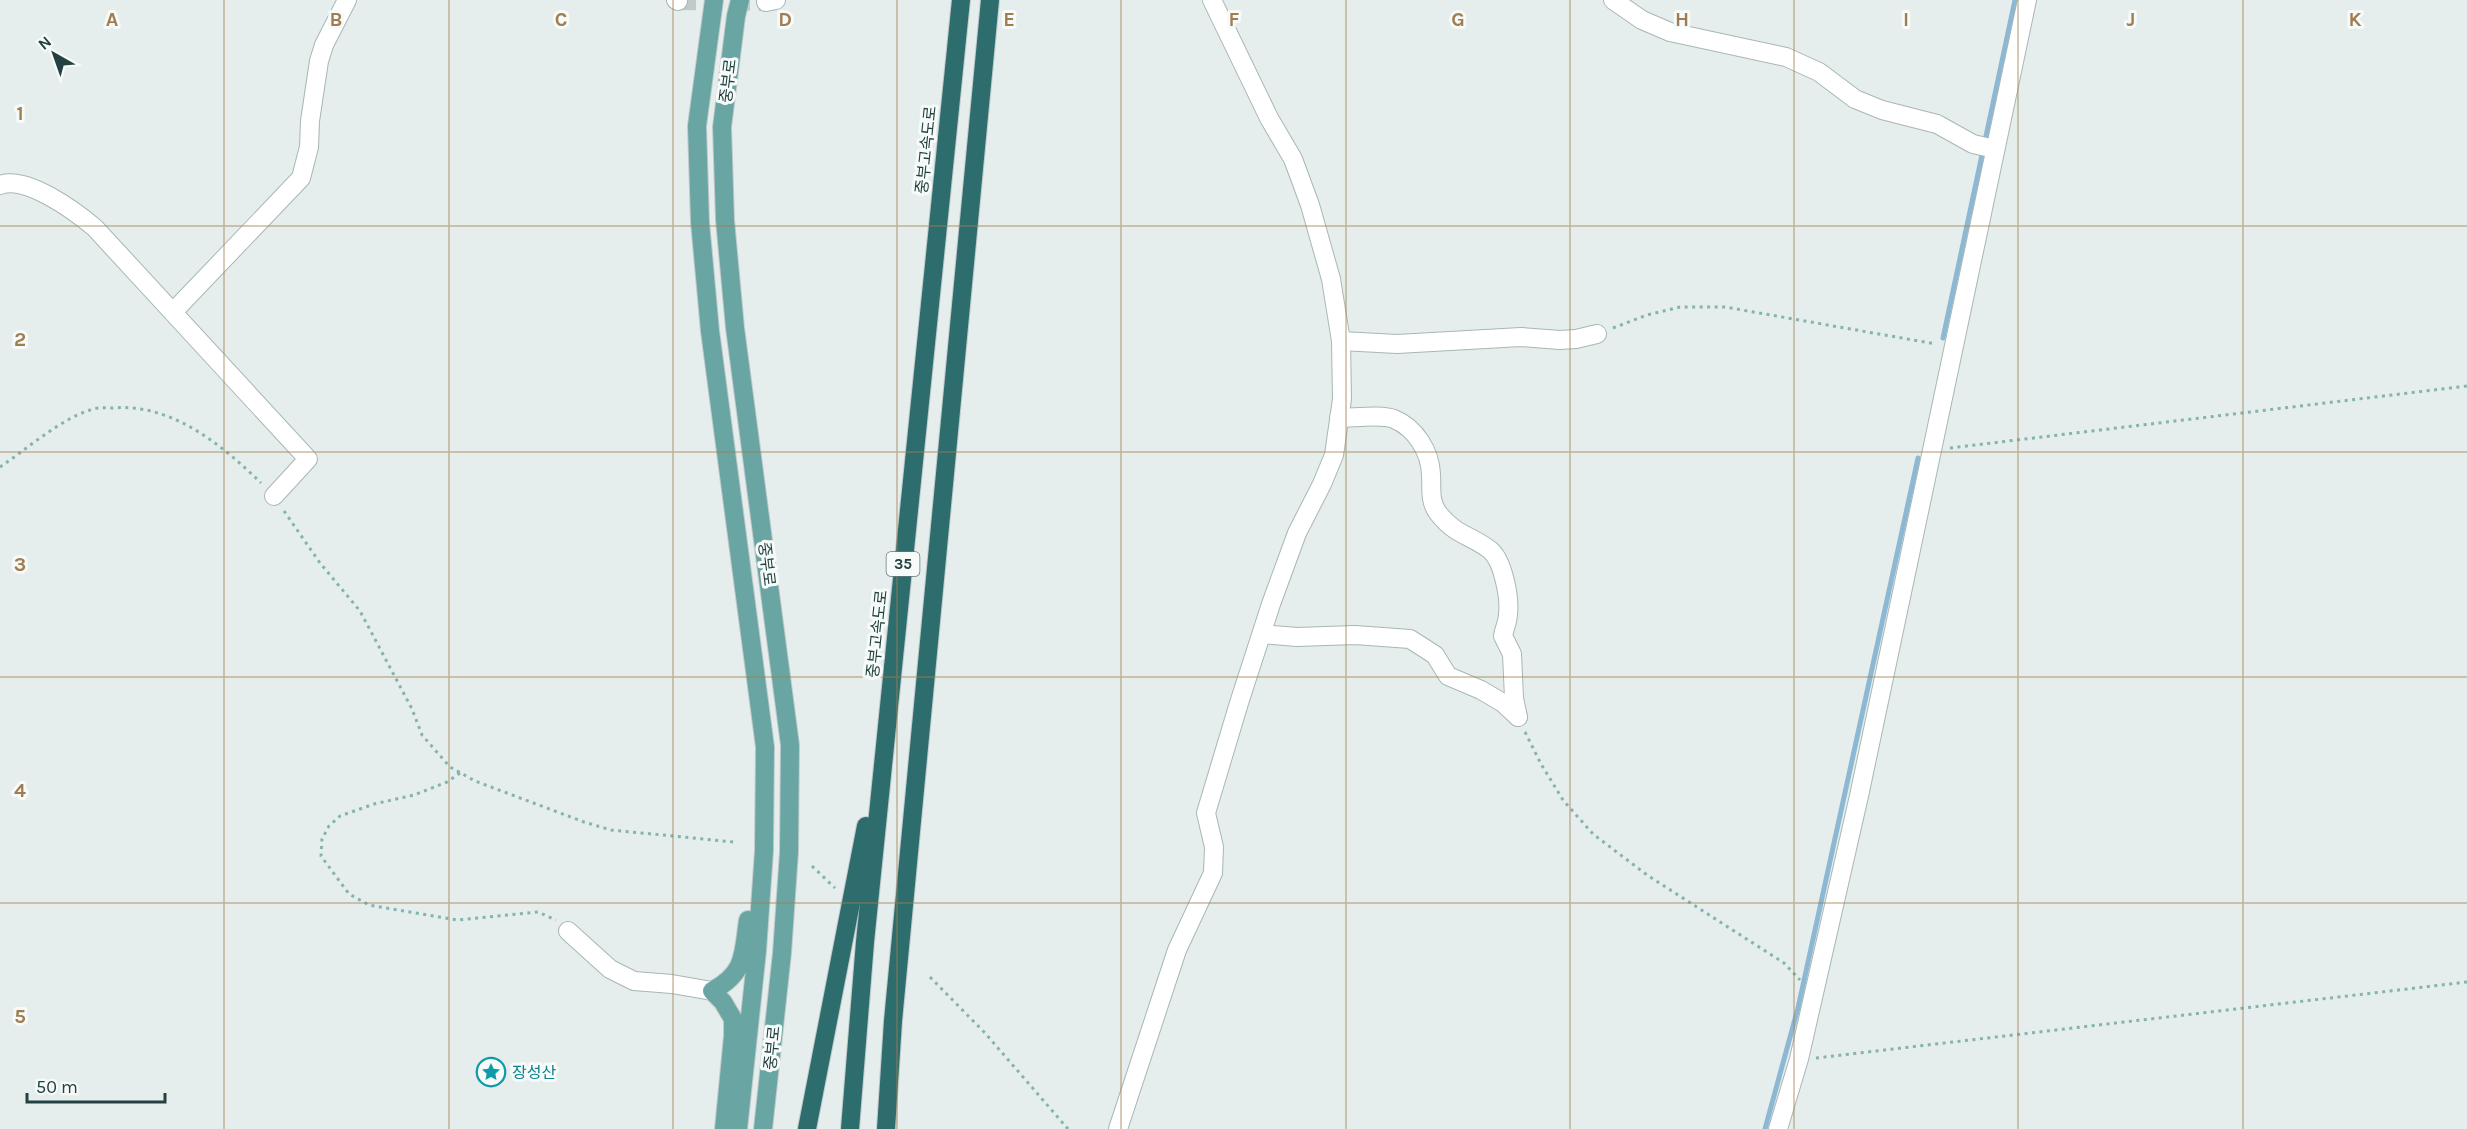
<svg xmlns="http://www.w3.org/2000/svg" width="2467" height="1129" viewBox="0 0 2467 1129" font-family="Karla,'Noto Sans KR',sans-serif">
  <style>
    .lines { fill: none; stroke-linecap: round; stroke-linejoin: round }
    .stream { stroke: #8db8d4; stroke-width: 5 }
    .minor-tunnel { stroke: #becbca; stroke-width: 18; stroke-dasharray: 18 9; stroke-linecap: butt }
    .minor-casing { stroke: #a7b7b5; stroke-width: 20 }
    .major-casing { stroke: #c1caca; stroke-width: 20 }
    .highway-casing { stroke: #c1caca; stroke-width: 20 }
    .path { stroke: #85b3af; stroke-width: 3; stroke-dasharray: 3 4.5; stroke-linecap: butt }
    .minor { stroke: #fff; stroke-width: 18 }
    .major { stroke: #69a5a3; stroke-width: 18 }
    .highway { stroke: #2e6d6e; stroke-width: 18 }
    .grid { fill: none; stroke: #a07d51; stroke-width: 1.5; stroke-opacity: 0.55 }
    .labels { text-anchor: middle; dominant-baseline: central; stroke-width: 6; stroke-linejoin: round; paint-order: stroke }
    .shield { fill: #f6faf9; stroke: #627878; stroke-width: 1.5 }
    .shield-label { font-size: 15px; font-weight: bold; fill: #234140 }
    .street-label { font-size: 16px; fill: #234140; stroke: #f6faf9 }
    .culture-label { font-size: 16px; fill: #0d838f; stroke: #f6faf9; text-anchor: start }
    .grid-label { font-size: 20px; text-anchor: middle; font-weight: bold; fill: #a07d51; stroke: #f6faf9; stroke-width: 6; stroke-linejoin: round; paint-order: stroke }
  </style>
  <rect width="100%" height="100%" fill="#e5eeec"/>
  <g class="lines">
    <!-- stream -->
    <g class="stream">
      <path d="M1943,338L2015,0"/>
      <path d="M1765,1129L1798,1008L1918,458"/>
    </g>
    <!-- minor-tunnel -->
    <path class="minor-tunnel" d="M678,1L766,2"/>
    <!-- minor casing -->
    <g class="minor-casing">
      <g id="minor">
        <path d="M676,0L678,1"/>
        <path d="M1613,0L1642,20L1670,32L1786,57L1819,72L1855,99L1882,110L1937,124L1973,144L1995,149"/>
        <path d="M766,2L776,0"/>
        <path d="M0,185C26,175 75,211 95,228L308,459L274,496"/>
        <path d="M173,312L301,178L309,147L310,121L319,61L324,45L347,0"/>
        <path d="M1341,341L1397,344L1521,337L1560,340L1576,339L1597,334"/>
        <path d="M1339,418C1354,418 1382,414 1394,419C1416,428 1430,452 1431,474C1432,488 1429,501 1438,513C1456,536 1471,535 1490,550C1503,560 1510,598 1508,614C1508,622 1504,629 1503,636L1512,654L1514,698L1518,717"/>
        <path d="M1262,634L1297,637L1355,635L1410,639L1435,655L1448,676L1481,690L1503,703L1518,717"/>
        <path d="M568,931L610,969L634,981L672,984L712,991"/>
        <path d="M1118,1129L1177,950L1213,873L1214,847L1206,813L1239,703L1271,604L1297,533L1322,484L1334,455L1342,399L1341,341L1331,279L1310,205L1293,159L1269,118L1212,0"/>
        <path d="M1778,1129L1799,1059L1859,796L2027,0"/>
      </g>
    </g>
    <!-- major casing -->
    <g class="major-casing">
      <g id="major">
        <path d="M714,0L697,126L700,222L710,331L765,747L764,851L757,951L738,1129"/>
        <path d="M740,0L736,16L722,127L725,220L735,328L790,745L789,852L782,953L763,1129"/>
        <path d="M724,1129L733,1036V1019L723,1002L712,991C746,973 743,954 748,920"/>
      </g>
    </g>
    <!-- highway casing -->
    <g class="highway-casing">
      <g id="highway">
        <path d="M807,1129L866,826"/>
        <path d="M850,1129L865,942L961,0"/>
        <path d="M886,1129L893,1021L990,0"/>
      </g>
    </g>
    <!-- path -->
    <g class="path">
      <path d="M1613,328L1647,315L1680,307H1725L1936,344"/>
      <path d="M1950,448L2467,386"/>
      <path d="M0,467C27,449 59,420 90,410C97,407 105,408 113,408C171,403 221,444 261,483"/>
      <path d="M284,511L320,563L360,611L412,709L422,735L450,767L475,781L584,822L611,830L734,842"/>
      <path d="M1525,732L1541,764L1563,800L1593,834L1647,875L1784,963L1800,980"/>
      <path d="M460,773L447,782L414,795L374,804L340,816L329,826L322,839L321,856L349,894L369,905L457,920L538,912L556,920"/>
      <path d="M812,866L835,888"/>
      <path d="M930,977L985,1033L1068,1129"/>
      <path d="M1816,1058L2467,982"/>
    </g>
    <!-- minor -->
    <use href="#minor" class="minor"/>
    <!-- major -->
    <use href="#major" class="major"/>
    <!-- highway -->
    <use href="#highway" class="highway"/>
  </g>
  <!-- grid -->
  <path class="grid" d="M224,0V1129M449,0V1129M673,0V1129M897,0V1129M1121,0V1129M1346,0V1129M1570,0V1129M1794,0V1129M2018,0V1129M2243,0V1129M0,226H2467M0,452H2467M0,677H2467M0,903H2467"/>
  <!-- icons -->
  <defs>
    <g id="sight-ring" transform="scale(1.5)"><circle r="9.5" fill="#f6faf9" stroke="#0f9aa8" stroke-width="1.5"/><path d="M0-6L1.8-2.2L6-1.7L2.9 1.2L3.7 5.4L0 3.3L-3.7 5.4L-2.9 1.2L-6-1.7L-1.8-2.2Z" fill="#0f9aa8"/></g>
  </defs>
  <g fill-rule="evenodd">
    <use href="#sight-ring" x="491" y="1072"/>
  </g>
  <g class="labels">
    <!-- shield labels -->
    <rect class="shield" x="886.5" y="552" width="33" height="24" rx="4.5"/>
    <g class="shield-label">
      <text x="903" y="564">35</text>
    </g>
    <!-- street labels -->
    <g class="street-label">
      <text transform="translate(728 81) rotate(-83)">중부로</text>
      <text transform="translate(926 150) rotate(-84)">중부고속도로</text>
      <text transform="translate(767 564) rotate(83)">중부로</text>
      <text transform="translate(877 634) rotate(-84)">중부고속도로</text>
      <text transform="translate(772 1048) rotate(-84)">중부로</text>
    </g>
    <!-- culture labels -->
    <g class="culture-label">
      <text x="512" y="1072">장성산</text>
    </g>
  </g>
  <g class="grid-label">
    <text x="112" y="26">A</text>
    <text x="336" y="26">B</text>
    <text x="561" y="26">C</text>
    <text x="785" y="26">D</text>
    <text x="1009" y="26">E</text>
    <text x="1234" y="26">F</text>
    <text x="1458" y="26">G</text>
    <text x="1682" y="26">H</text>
    <text x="1906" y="26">I</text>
    <text x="2131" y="26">J</text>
    <text x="2355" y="26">K</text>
    <text x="20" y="120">1</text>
    <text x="20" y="346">2</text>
    <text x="20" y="571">3</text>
    <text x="20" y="797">4</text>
    <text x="20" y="1023">5</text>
  </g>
  <!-- north arrow -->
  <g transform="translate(54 54) rotate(320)" stroke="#f6faf9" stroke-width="4.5" paint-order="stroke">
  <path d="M0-4.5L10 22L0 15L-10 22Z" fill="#234140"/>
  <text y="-9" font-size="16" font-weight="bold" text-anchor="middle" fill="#234140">N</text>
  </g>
  <!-- scale -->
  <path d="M27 1093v9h138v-9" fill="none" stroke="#234140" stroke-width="3"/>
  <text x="36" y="1093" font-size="18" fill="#234140" stroke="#f6faf9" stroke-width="4.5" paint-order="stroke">50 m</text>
</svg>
